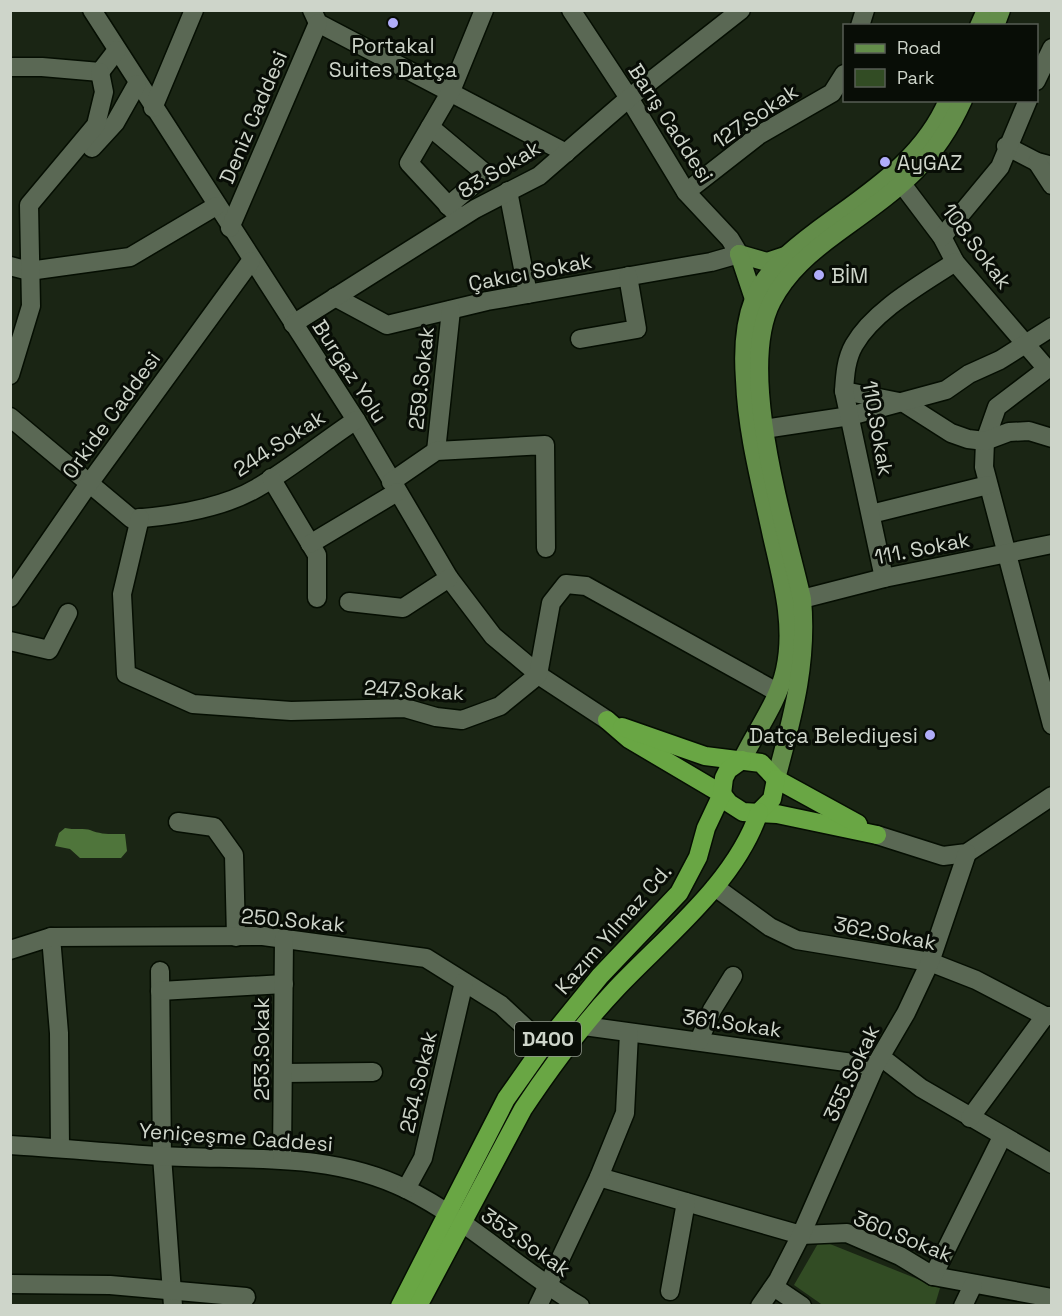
<svg xmlns="http://www.w3.org/2000/svg" width="1062" height="1316" viewBox="0 0 1062 1316" font-family="'Space Grotesk',sans-serif">
  <style>
    .green { fill: #324c24 }
    .water { fill: #4f753b }
    .lines { fill: none; stroke-linecap: round; stroke-linejoin: round }
    .minor-casing { stroke: #050e02; stroke-width: 21 }
    .major-casing { stroke: #050e02; stroke-width: 21 }
    .highway-casing { stroke: #050e02; stroke-width: 21 }
    .minor { stroke: #5a6854; stroke-width: 18 }
    .major { stroke: #638d4a; stroke-width: 18 }
    .highway { stroke: #69a644; stroke-width: 18 }
    .poi-dot { fill: #b0adfa; stroke: #080d06; stroke-width: 2 }
    .labels { text-anchor: middle; dominant-baseline: central; stroke-width: 6; stroke-linejoin: round; paint-order: stroke }
    .shield { fill: #080d06; stroke: #93998f; stroke-width: 1.5 }
    .shield-label { font-size: 20px; font-weight: bold; fill: #ced5ca }
    .poi-label { font-size: 21px; fill: #ced5ca; stroke: #080d06; text-anchor: start }
    .street-label { font-size: 21px; fill: #ced5ca; stroke: #080d06 }
  </style>
  <rect width="100%" height="100%" fill="#1a2514"/>
  <!-- green -->
  <path class="green" d="M820,1240L940,1288L935,1305L824,1306L794,1285Z"/>
  <!-- water -->
  <path class="water" d="M65,828C73,830 86,828 90,830C102,835 112,834 125,834L127,851L121,858H80L70,849L55,846L59,833Z"/>
  <g class="lines">
    <!-- minor casing -->
    <g class="minor-casing">
      <g id="minor">
        <path d="M92,10L356,420L449,578L493,636L543,678L607,720"/>
        <path d="M312,10L318,23L566,153"/>
        <path d="M860,26L865,10"/>
        <path d="M10,67H42L100,72L117,50"/>
        <path d="M1036,81L1052,48"/>
        <path d="M153,108L194,10"/>
        <path d="M430,127L486,174L448,206"/>
        <path d="M1006,146L1037,162L1052,166"/>
        <path d="M92,148L115,123L137,84"/>
        <path d="M1037,162L1052,185"/>
        <path d="M902,184L942,237L955,262L1047,369L997,407L985,441L984,467L1052,725"/>
        <path d="M508,191L528,294"/>
        <path d="M686,192L759,135L832,93L844,74"/>
        <path d="M460,218L409,163L451,91L484,10"/>
        <path d="M230,228L318,23"/>
        <path d="M942,237L1000,167L1028,100"/>
        <path d="M10,266L29,271L130,257L216,206"/>
        <path d="M335,297L387,325L487,301L711,262L739,254L730,239L686,192L629,98L571,10"/>
        <path d="M293,324L475,209L539,176L629,98L741,10"/>
        <path d="M580,339L637,329L628,276"/>
        <path d="M10,375L31,306L29,205L96,125L104,92L100,72"/>
        <path d="M844,391L904,403L951,433L968,439L985,441L1009,432L1029,431L1052,438"/>
        <path d="M10,417L132,519C170,516 223,508 257,488C291,468 323,442 356,420"/>
        <path d="M764,429L850,416L946,390L969,374L1000,360L1052,327"/>
        <path d="M436,451L451,310"/>
        <path d="M271,478L317,555V598"/>
        <path d="M391,482L436,451L545,445L546,548"/>
        <path d="M871,514L988,485"/>
        <path d="M140,518L122,594L126,674L193,704L291,711L405,708L436,717L462,720L500,706L538,675L551,603L566,584L586,586L777,692"/>
        <path d="M310,544L397,492"/>
        <path d="M884,578L844,391C845,375 846,359 854,345C874,310 922,284 955,262"/>
        <path d="M10,598L88,485L251,261"/>
        <path d="M802,599L884,578L1052,544"/>
        <path d="M349,602L403,608L449,578"/>
        <path d="M10,641L49,650L68,613"/>
        <path d="M178,822L214,827L234,855L236,937"/>
        <path d="M877,835L943,856L967,853L1052,796"/>
        <path d="M715,887L770,927L797,940L930,962L976,980L1045,1016H1052"/>
        <path d="M51,937L59,1033L60,1148"/>
        <path d="M10,950L51,937L263,936L426,958L501,1005L544,1045"/>
        <path d="M160,971L162,1156L173,1306"/>
        <path d="M160,991L284,984"/>
        <path d="M584,1026L875,1066"/>
        <path d="M699,1041L712,1010L733,976"/>
        <path d="M881,1057L921,1088L1052,1164"/>
        <path d="M284,1073L373,1072"/>
        <path d="M970,1118L1045,1016"/>
        <path d="M10,1145C61,1148 110,1153 160,1156C244,1161 329,1151 406,1189C469,1220 520,1271 580,1306"/>
        <path d="M282,1159L284,939"/>
        <path d="M599,1177L801,1235L847,1233L900,1256L933,1276L1052,1298"/>
        <path d="M406,1189L423,1158L464,982"/>
        <path d="M933,1276L1002,1137"/>
        <path d="M10,1284L110,1285L246,1297"/>
        <path d="M774,1287L802,1306"/>
        <path d="M670,1291L686,1202"/>
        <path d="M538,1306L599,1177L625,1113L629,1033"/>
        <path d="M760,1306L778,1280L801,1235L875,1066L906,1013L930,962L967,853"/>
        <path d="M963,1306L973,1285"/>
      </g>
    </g>
    <!-- major casing -->
    <g class="major-casing">
      <g id="major">
        <path d="M979,26L986,10"/>
        <path d="M995,26L1001,10"/>
        <path d="M739,254L767,262L785,256"/>
        <path d="M739,254L754,299"/>
        <path d="M742,760C756,731 778,702 785,670C795,625 782,580 772,536C761,484 747,433 745,380C743,354 744,324 754,299C766,270 794,248 818,230C868,193 923,160 948,100"/>
        <path d="M776,779C792,718 808,664 802,599C785,525 736,370 772,301C787,272 811,252 837,233C893,192 933,167 963,100"/>
      </g>
    </g>
    <!-- highway casing -->
    <g class="highway-casing">
      <g id="highway">
        <path d="M607,720L629,739L722,794L729,803L743,812L777,814L877,835"/>
        <path d="M622,727L705,756L761,763L776,779L858,824"/>
        <path d="M759,812L772,799L776,779"/>
        <path d="M400,1306L506,1099L544,1045L600,976L679,893L698,857L706,828L722,794L724,778L728,770L742,760"/>
        <path d="M418,1306L523,1109C551,1067 581,1026 616,989C665,937 736,882 759,812"/>
      </g>
    </g>
    <!-- minor -->
    <use href="#minor" class="minor"/>
    <!-- major -->
    <use href="#major" class="major"/>
    <!-- highway -->
    <use href="#highway" class="highway"/>
  </g>
  <!-- markers -->
  <g class="poi-dot">
    <circle cx="393" cy="23" r="6"/>
    <circle cx="885" cy="162" r="6"/>
    <circle cx="819" cy="275" r="6"/>
    <circle cx="930" cy="735" r="6"/>
  </g>
  <g class="labels">
    <!-- shield labels -->
    <rect class="shield" x="515" y="1022" width="66" height="34" rx="4.5"/>
    <g class="shield-label">
      <text x="548" y="1039">D400</text>
    </g>
    <!-- poi labels -->
    <g class="poi-label">
      <text x="393" y="45" text-anchor="middle">Portakal<tspan x="393" dy="24">Suites Datça</tspan></text>
      <text x="897" y="162">AyGAZ</text>
      <text x="831" y="275">BİM</text>
      <text x="918" y="735" text-anchor="end">Datça Belediyesi</text>
    </g>
    <!-- street labels -->
    <g class="street-label">
      <text transform="translate(755 116) rotate(-34)">127.Sokak</text>
      <text transform="translate(253 117) rotate(-67)">Deniz Caddesi</text>
      <text transform="translate(671 123) rotate(57)">Barış Caddesi</text>
      <text transform="translate(499 169) rotate(-31)">83.Sokak</text>
      <text transform="translate(977 246) rotate(53)">108.Sokak</text>
      <text transform="translate(530 272) rotate(-11)">Çakıcı Sokak</text>
      <text transform="translate(350 371) rotate(57)">Burgaz Yolu</text>
      <text transform="translate(421 378) rotate(-84)">259.Sokak</text>
      <text transform="translate(111 415) rotate(-54)">Orkide Caddesi</text>
      <text transform="translate(878 428) rotate(80)">110.Sokak</text>
      <text transform="translate(279 443) rotate(-33)">244.Sokak</text>
      <text transform="translate(922 548) rotate(-11)">111. Sokak</text>
      <text transform="translate(414 690) rotate(3)">247.Sokak</text>
      <text transform="translate(293 920) rotate(5)">250.Sokak</text>
      <text transform="translate(613 929) rotate(-49)">Kazım Yılmaz Cd.</text>
      <text transform="translate(885 933) rotate(11)">362.Sokak</text>
      <text transform="translate(732 1023) rotate(8)">361.Sokak</text>
      <text transform="translate(261 1049) rotate(-90)">253.Sokak</text>
      <text transform="translate(851 1073) rotate(-65)">355.Sokak</text>
      <text transform="translate(418 1082) rotate(-77)">254.Sokak</text>
      <text transform="translate(236 1137) rotate(4)">Yeniçeşme Caddesi</text>
      <text transform="translate(903 1236) rotate(22)">360.Sokak</text>
      <text transform="translate(526 1242) rotate(35)">353.Sokak</text>
    </g>
  </g>
  <!-- border -->
  <rect width="1062" height="1316" fill="none" stroke="#ced5ca" stroke-width="24"/>
  <!-- legend -->
  <rect x="843" y="24" width="195" height="78" fill="#080d06" stroke="#575d54" stroke-width="1.5"/>
  <rect x="855" y="44" width="30" height="9" fill="#638d4a" stroke="#575d54" stroke-width="1.5"/>
  <text x="897" y="54" font-size="18" fill="#ced5ca">Road</text>
  <rect x="855" y="69" width="30" height="18" fill="#324c24" stroke="#575d54" stroke-width="1.5"/>
  <text x="897" y="84" font-size="18" fill="#ced5ca">Park</text>
</svg>
